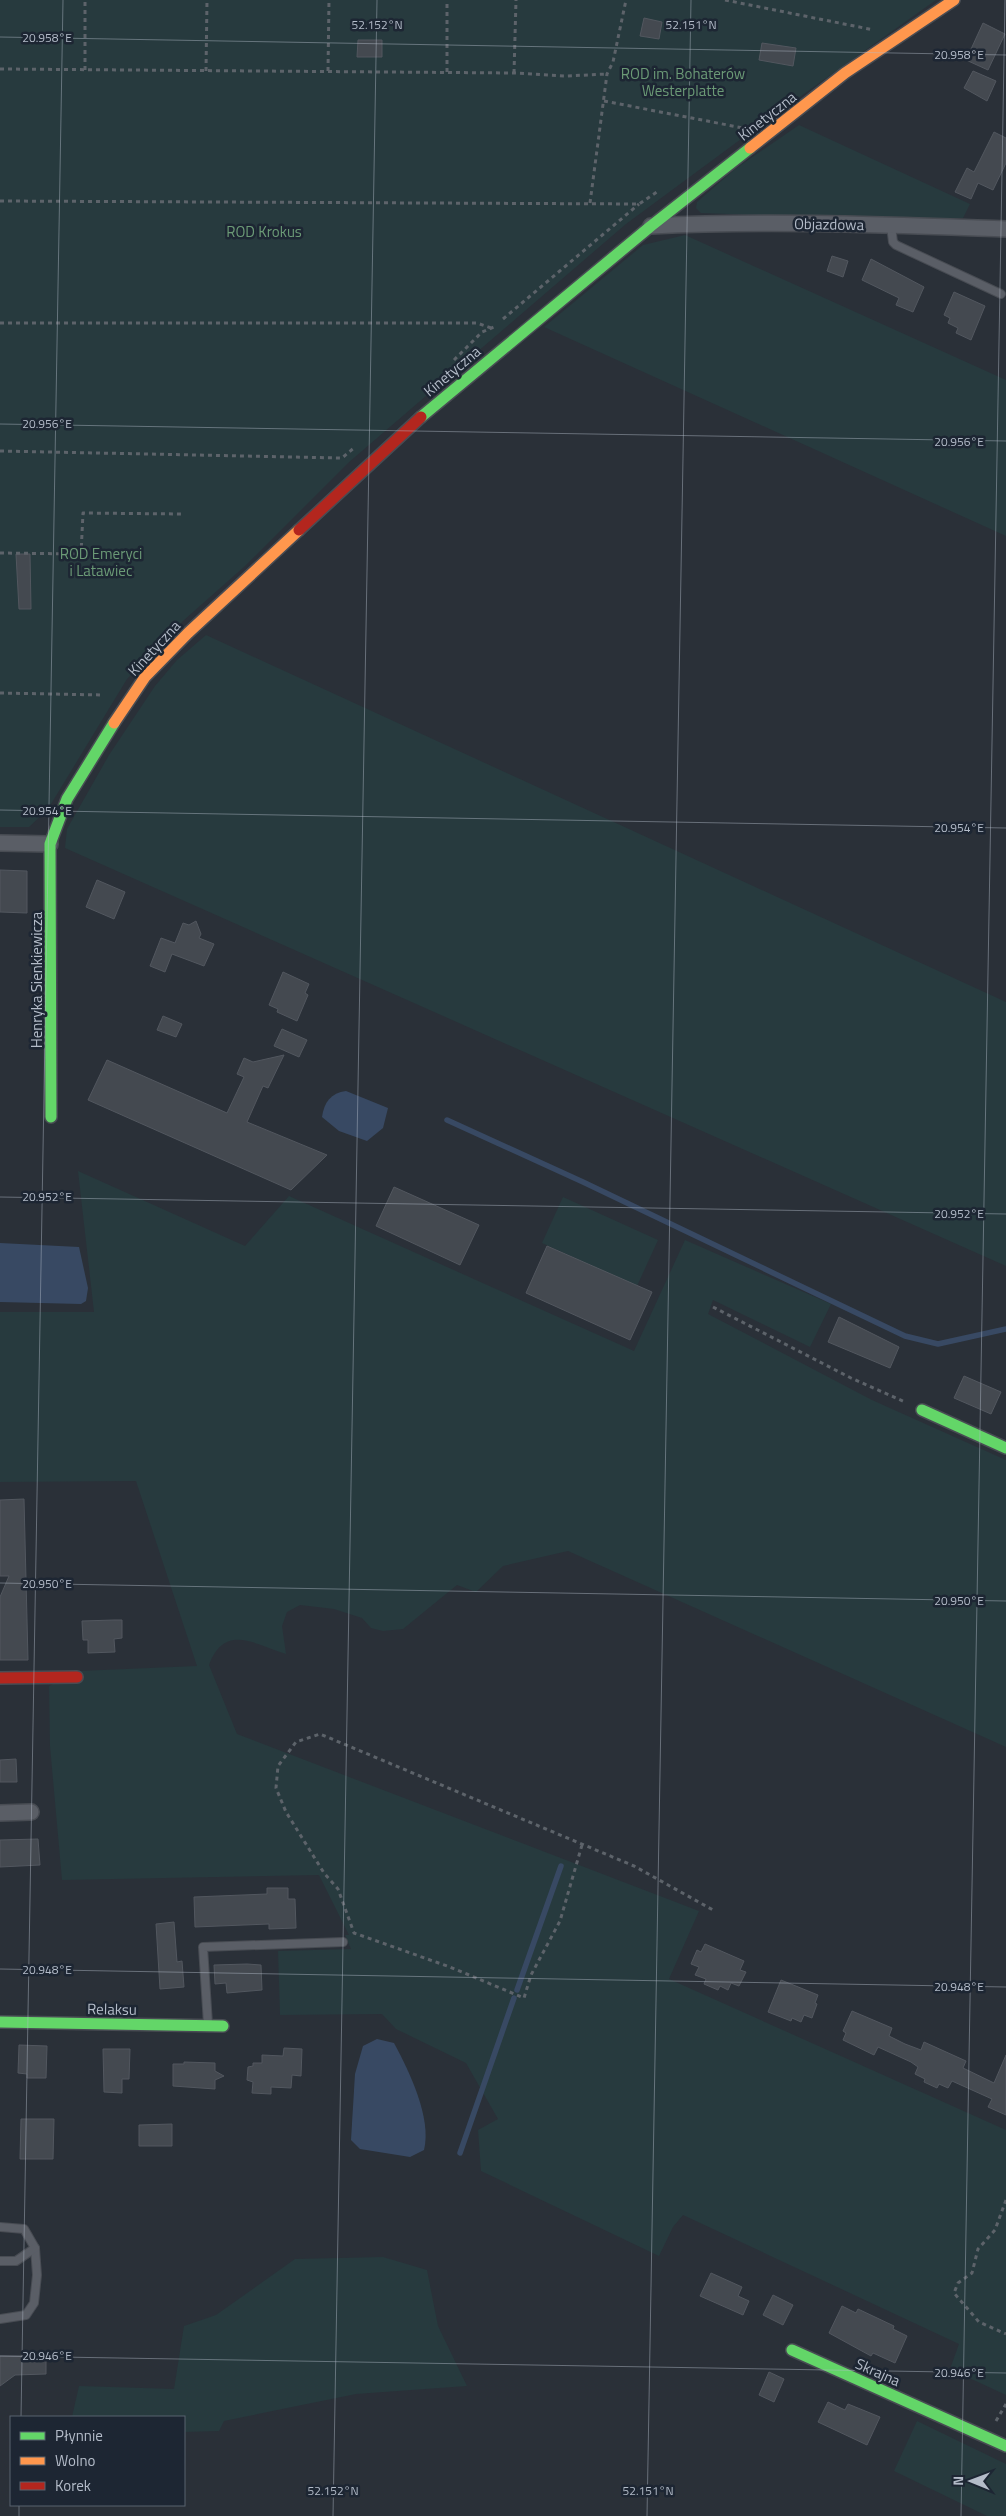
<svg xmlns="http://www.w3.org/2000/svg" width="1006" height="2516" viewBox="0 0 1006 2516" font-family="'Titillium Web',sans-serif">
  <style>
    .green { fill: #273a3e }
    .water { fill: #384963 }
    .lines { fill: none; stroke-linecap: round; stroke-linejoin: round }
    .stream { stroke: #384963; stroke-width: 5.5 }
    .building { fill: #444950; stroke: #52575f }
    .lane-casing { stroke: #484c53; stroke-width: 10 }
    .street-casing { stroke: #484c53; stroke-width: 18 }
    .fast-casing { stroke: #484c53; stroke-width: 14 }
    .slow-casing { stroke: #484c53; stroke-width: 14 }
    .jam-casing { stroke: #484c53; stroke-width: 14 }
    .path { stroke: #5d636a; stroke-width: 3; stroke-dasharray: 4 4; stroke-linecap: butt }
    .lane { stroke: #5a5e66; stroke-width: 8 }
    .street { stroke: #5a5e66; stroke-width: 15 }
    .fast { stroke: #63d668; stroke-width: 11 }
    .slow { stroke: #ff974d; stroke-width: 11 }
    .jam { stroke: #b3261e; stroke-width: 11 }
    .ticks { fill: none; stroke: #b4bcc9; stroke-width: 1; stroke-opacity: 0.45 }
    .labels { text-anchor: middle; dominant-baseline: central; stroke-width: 5; stroke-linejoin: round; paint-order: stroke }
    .park-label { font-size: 15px; fill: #6b9a76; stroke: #1d2633 }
    .street-label { font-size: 15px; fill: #b4bcc9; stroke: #1d2633 }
    .ticks-label { font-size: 12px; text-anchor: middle; fill: #b4bcc9; stroke: #1d2633; stroke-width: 5; stroke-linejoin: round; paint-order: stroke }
  </style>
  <rect width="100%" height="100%" fill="#2a3038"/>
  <!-- green -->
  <g class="green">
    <path d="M0,0H936L756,128L626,224L348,463L245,566L184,620L127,679L48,809L29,827H0Z"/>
    <path d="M799,125L970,204L963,218H836L701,213L696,208L697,202L735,169Z"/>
    <path d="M685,235L1006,380V536L544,327L643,245Z"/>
    <path d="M206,635L1006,1002V1266L65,848L67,829L109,755L155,686L177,660Z"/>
    <path d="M78,1171L245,1246L289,1196L634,1351L685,1240L831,1304L810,1347L713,1300L708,1314L872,1400L1006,1460V1747L568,1551L503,1566L476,1592L457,1585L403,1629L383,1631L371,1628L362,1618L334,1609L300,1605L287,1612L282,1626L286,1654C254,1644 225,1623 209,1665L237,1734L699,1911L669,1979L1006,2130V2395L950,2369L959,2344L683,2215L673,2227L659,2256L481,2171L478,2130L498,2119L466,2063L396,2029L382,2014L280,2015L278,1951L351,1949L345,1935H349L319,1875L62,1880L50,1746L49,1686L79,1671L197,1666L136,1481L0,1482V1312H94Z"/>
    <path d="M563,1197L658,1240L637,1286L542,1243Z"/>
    <path d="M383,2257L427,2270L438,2326L467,2386L356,2394L224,2421L219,2431L184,2432V2417H72L79,2386L174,2389L184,2326L216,2315L295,2259Z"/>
    <path d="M917,2421L1006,2464V2516H987L894,2471Z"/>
  </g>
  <!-- water -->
  <g class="water">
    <path d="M346,1091L388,1108L383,1128L367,1141L339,1131L322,1117C324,1102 331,1093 346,1091Z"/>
    <path d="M0,1243L79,1247L88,1288L86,1301L81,1304L0,1302Z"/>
    <path d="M377,2039L394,2043C409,2071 432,2118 424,2150L410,2157L360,2149L351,2140L355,2074L363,2046Z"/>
  </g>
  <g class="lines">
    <!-- stream -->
    <g class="stream">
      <path d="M447,1120L583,1182L905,1336L938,1344L1006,1329"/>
      <path d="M517,1990L561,1866"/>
      <path d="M460,2153L514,1998"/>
    </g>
  </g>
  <!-- building -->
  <g class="building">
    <path d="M644,18L662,22L659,39L640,36Z"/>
    <path d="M983,23L1005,34L988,70L966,60Z"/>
    <path d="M358,40H382V57H357Z"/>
    <path d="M762,43L796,48L793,66L759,60Z"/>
    <path d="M973,71L996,81L987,101L964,88Z"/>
    <path d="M994,132L1006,138V163L993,190L978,183L971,199L955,192L967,168L974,172Z"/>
    <path d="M832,256L848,261L843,277L827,271Z"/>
    <path d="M871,259L924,287L913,312L896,305L899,298L862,280Z"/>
    <path d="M954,292L985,306L971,340L956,333L958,328L948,323L950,318L944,315Z"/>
    <path d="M16,554H30L31,609H19Z"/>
    <path d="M0,870L27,871V913L0,912Z"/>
    <path d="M97,880L125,892L114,919L86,907Z"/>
    <path d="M196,921L201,934L199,938L214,944L204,966L172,954L165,972L150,966L161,938L175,943L183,923L189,925Z"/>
    <path d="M283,972L309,984L305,993L308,995L297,1021L277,1012L278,1009L269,1005Z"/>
    <path d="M163,1016L182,1024L176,1037L157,1030Z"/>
    <path d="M282,1029L307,1040L299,1057L274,1046Z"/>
    <path d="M284,1055L268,1088L263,1086L247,1122L327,1155L291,1190L88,1100L107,1060L227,1113L244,1077L237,1074L244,1058L253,1062Z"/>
    <path d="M394,1187L479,1225L460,1265L376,1226Z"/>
    <path d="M547,1246L652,1292L630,1340L526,1293Z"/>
    <path d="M839,1317L899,1347L890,1368L828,1342Z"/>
    <path d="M964,1376L1001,1392L991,1414L954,1398Z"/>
    <path d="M24,1499L28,1660H0V1597L9,1576H0V1500Z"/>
    <path d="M114,1620H122V1638L114,1639L115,1652L88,1653V1640H83L82,1621Z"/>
    <path d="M16,1759L17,1782H0V1760Z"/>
    <path d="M38,1839L40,1865L0,1867V1840Z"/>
    <path d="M267,1888H288V1899H295L296,1928L269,1929V1924L195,1927L194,1897L267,1894Z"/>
    <path d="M174,1922L177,1962L182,1961L184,1987L160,1989L156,1924Z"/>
    <path d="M705,1944L744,1961L740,1970L746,1972L739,1986L731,1983L728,1990L720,1986L718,1990L704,1984L706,1979L695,1975L699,1967L691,1964L697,1950L701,1952Z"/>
    <path d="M247,1964L261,1965L262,1990L227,1993L226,1983L215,1984L214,1965Z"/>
    <path d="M781,1980L818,1995L815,2003L817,2004L812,2018L804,2015L801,2022L792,2018L791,2021L768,2012Z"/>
    <path d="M852,2011L892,2028L889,2036L905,2044L921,2050L924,2042L966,2061L963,2068L994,2083L1006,2055V2115L988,2107L992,2099L952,2081L948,2088L939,2084L937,2088L924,2082L925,2079L915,2074L918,2067L911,2062L878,2047L874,2055L843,2040L846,2033L843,2031Z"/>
    <path d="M19,2045L47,2046L46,2078H27V2074L18,2073Z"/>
    <path d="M284,2048L302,2049L301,2076L292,2075L291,2088L271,2087V2094L252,2093L253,2082L247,2080L248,2067L253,2066V2063H262V2055L283,2056Z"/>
    <path d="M103,2049H130L129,2079H122V2093L104,2092Z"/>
    <path d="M184,2062L215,2063V2071L224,2076L215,2080V2089L173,2086V2064H184Z"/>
    <path d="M21,2119H54L53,2159H20Z"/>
    <path d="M172,2124V2146H139V2125Z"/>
    <path d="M711,2273L742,2287L738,2296L749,2301L743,2315L700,2296Z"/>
    <path d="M773,2295L793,2305L783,2325L763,2315Z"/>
    <path d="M842,2306L856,2313L858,2309L894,2326L893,2329L907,2336L895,2363L873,2353L871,2356L829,2333Z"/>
    <path d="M0,2356H46V2374L15,2375L0,2386Z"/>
    <path d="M769,2372L784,2379L774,2402L759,2395Z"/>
    <path d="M828,2402L845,2410L848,2404L880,2417L867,2445L818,2422Z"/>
  </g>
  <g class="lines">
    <!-- lane casing -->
    <g class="lane-casing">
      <g id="lane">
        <path d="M891,226L893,242L896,245L1001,294"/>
        <path d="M208,2024L203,1947L343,1942"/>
        <path d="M0,2227L24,2229L35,2248L37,2275L34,2303L26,2315L0,2319"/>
        <path d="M0,2261H16L35,2248"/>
      </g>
    </g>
    <!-- street casing -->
    <g class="street-casing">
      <g id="street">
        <path d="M651,226C769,220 888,225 1006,229"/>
        <path d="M0,843L50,844"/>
        <path d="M0,1813L31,1812"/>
      </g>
    </g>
    <!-- fast casing -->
    <g class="fast-casing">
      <g id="fast">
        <path d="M421,417L651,226L750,148"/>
        <path d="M51,1117L50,844L67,799L114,723"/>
        <path d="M922,1410L1006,1448"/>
        <path d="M0,2022L223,2026"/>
        <path d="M792,2350L1006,2446"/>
      </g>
    </g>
    <!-- slow casing -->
    <g class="slow-casing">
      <g id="slow">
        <path d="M750,148L845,73L954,0"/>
        <path d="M114,723L145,677L188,633L299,530"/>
      </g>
    </g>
    <!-- jam casing -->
    <g class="jam-casing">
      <g id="jam">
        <path d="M299,530L421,417"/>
        <path d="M0,1678L77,1677"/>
      </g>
    </g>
    <!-- path -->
    <g class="path">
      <path d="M725,0L874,30"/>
      <path d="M0,69L514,73L566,76L607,74"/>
      <path d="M85,70V0"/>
      <path d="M206,71L207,0"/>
      <path d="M328,71L329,0"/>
      <path d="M447,72V0"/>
      <path d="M514,73L516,0"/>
      <path d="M604,101L743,128"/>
      <path d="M0,201L639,204L657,192"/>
      <path d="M590,203L607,74L613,62L626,0"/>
      <path d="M503,319L639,204"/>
      <path d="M0,323H477L491,328"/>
      <path d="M454,360L482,332L494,327"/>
      <path d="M0,451L342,458L355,447"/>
      <path d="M0,553L81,554L83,513L182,514"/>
      <path d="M0,693L103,695"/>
      <path d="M713,1307L851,1378L905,1402"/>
      <path d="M582,1845L560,1921L531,1975L524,1998L450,1967L354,1933L338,1889L324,1873L286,1812L276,1788L278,1766L296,1742L320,1734L634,1866L713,1910"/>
      <path d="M1006,2200L995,2230L978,2249L972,2273L958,2283L954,2293L979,2322L1006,2334"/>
      <path d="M996,2421L1006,2404"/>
    </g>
    <!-- lane -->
    <use href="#lane" class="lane"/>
    <!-- street -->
    <use href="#street" class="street"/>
    <!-- fast -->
    <use href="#fast" class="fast"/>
    <!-- slow -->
    <use href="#slow" class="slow"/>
    <!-- jam -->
    <use href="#jam" class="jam"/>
  </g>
  <!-- ticks -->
  <path class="ticks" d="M0,37L1006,55M0,424L1006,441M0,810L1006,828M0,1197L1006,1214M0,1583L1006,1601M0,1969L1006,1987M0,2356L1006,2373M21,2417L63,0M19,2516V2505M333,2516L377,0M647,2516L691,0M961,2516L1005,0"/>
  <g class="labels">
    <!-- park labels -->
    <g class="park-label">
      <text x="683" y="73">ROD im. Bohaterów<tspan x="683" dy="17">Westerplatte</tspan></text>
      <text x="264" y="231">ROD Krokus</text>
      <text x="101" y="553">ROD Emeryci<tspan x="101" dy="17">i Latawiec</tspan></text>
    </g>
    <!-- street labels -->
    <g class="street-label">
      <text transform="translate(767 116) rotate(-38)">Kinetyczna</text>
      <text transform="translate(829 224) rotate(1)">Objazdowa</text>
      <text transform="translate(452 371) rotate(-40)">Kinetyczna</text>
      <text transform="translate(154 648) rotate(-47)">Kinetyczna</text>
      <text transform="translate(36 980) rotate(-90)">Henryka Sienkiewicza</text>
      <text transform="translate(112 2009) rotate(1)">Relaksu</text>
      <text transform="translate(878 2372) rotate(24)">Skrajna</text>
    </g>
  </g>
  <g class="ticks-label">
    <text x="377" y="29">52.152°N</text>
    <text x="691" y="29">52.151°N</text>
    <text x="47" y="42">20.958°E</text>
    <text x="959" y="59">20.958°E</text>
    <text x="47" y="428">20.956°E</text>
    <text x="959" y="446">20.956°E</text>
    <text x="47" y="815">20.954°E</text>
    <text x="959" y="832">20.954°E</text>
    <text x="47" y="1201">20.952°E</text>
    <text x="959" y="1218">20.952°E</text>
    <text x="47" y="1588">20.950°E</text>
    <text x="959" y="1605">20.950°E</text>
    <text x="47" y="1974">20.948°E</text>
    <text x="959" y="1991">20.948°E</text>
    <text x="47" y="2360">20.946°E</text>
    <text x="959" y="2377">20.946°E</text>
    <text x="333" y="2495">52.152°N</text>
    <text x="648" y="2495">52.151°N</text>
  </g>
  <!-- legend -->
  <rect x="10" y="2416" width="175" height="90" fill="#1d2633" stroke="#59626f"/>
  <rect x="20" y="2432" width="25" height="8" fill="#63d668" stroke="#59626f"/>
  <text x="55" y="2441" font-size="15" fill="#b4bcc9">Płynnie</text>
  <rect x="20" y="2457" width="25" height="8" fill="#ff974d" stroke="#59626f"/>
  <text x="55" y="2466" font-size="15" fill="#b4bcc9">Wolno</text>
  <rect x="20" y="2482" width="25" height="8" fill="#b3261e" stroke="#59626f"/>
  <text x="55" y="2491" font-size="15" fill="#b4bcc9">Korek</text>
  <!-- north arrow -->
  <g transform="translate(971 2481) rotate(271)" stroke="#1d2633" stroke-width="4" paint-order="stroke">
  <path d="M0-4L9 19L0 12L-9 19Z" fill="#b4bcc9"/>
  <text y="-8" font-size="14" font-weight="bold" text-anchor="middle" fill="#b4bcc9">N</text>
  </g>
</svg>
